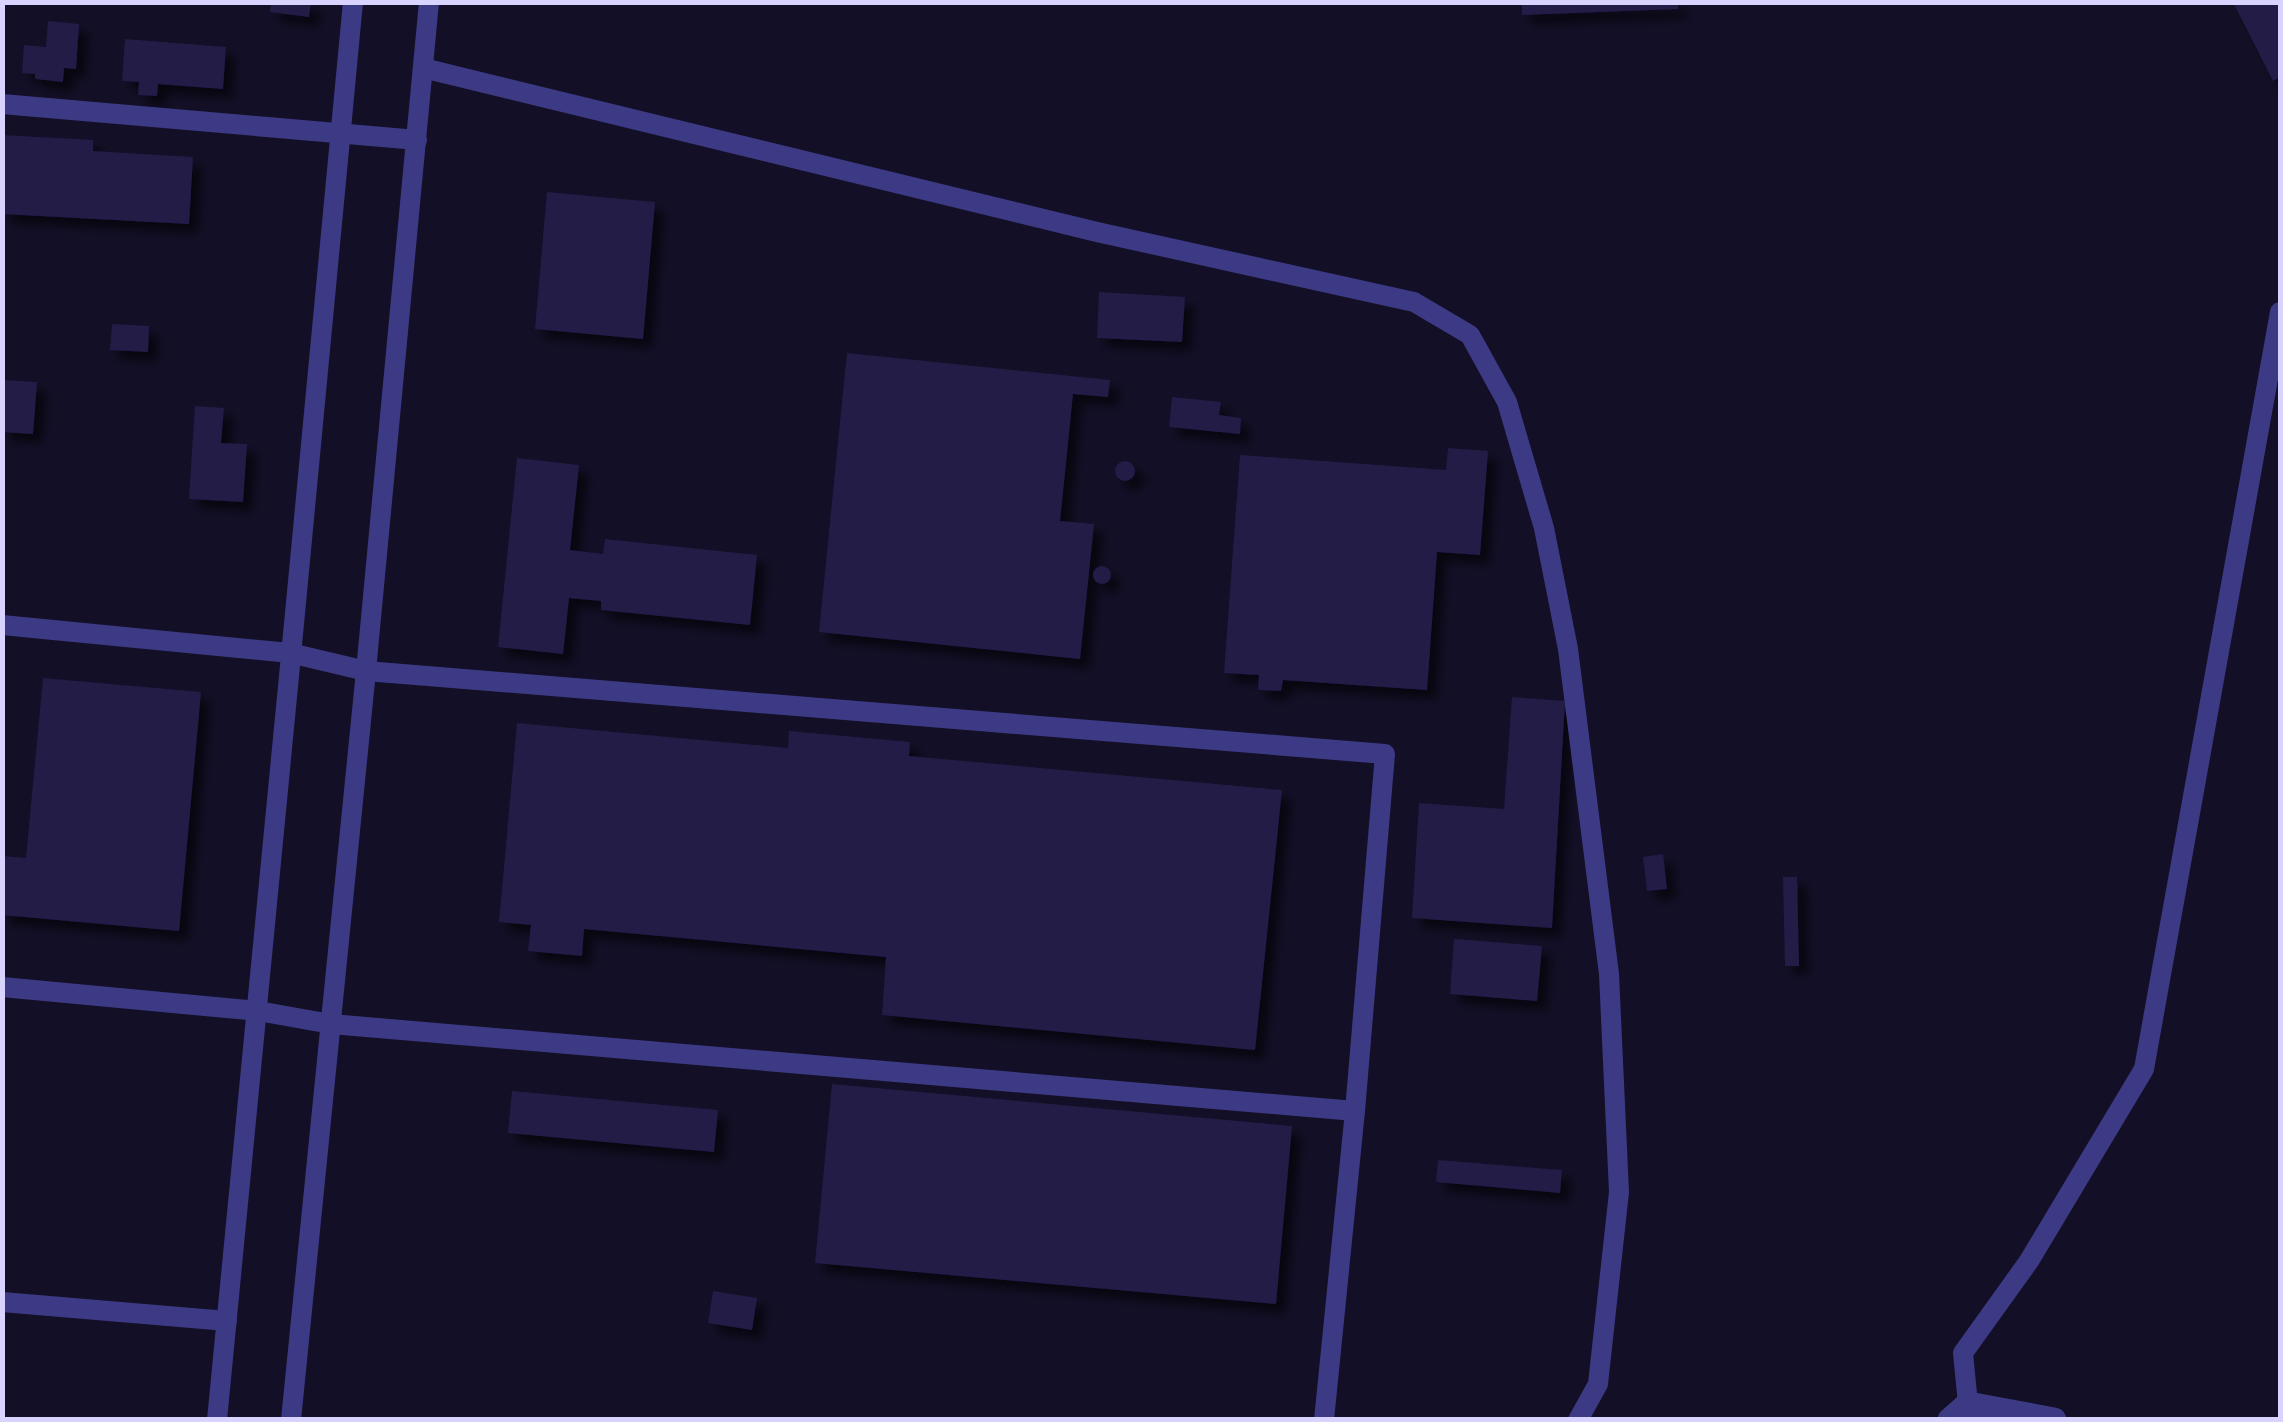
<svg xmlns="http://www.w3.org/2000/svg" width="2283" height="1422" viewBox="0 0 2283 1422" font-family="'Roboto Condensed',sans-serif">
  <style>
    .building { fill: #241b47; filter: url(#shadow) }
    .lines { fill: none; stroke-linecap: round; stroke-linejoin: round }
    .service { stroke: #3d3a85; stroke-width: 20 }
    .minor { stroke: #3d3a85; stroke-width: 25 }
  </style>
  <defs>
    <filter id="shadow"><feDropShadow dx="9" dy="9" stdDeviation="5" flood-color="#0009"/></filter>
  </defs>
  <rect width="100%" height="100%" fill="#130f26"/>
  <!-- building -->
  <g class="building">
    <path d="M271,2H311L309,17L270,12Z"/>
    <path d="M1522,2H1678V9L1522,15Z"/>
    <path d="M2233,2H2280V77L2273,81Z"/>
    <path d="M48,21L79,24L76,69L64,68L63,82L35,79V74L22,73L24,45L46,47Z"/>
    <path d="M125,39L226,47L223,89L158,84L157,96L138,95L139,82L122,81Z"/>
    <path d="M2,135L93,140V151L193,157L189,224L2,214Z"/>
    <path d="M547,192L655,202L643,339L535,329Z"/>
    <path d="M1099,292L1185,297L1182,342L1097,338Z"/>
    <path d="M112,324L149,326L148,352L110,350Z"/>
    <path d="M847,353L1110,380L1108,397L1073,394L1060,521L1094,524L1080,659L819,632Z"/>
    <path d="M2,380L37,382L33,434L2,432Z"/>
    <path d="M1172,397L1221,402L1219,415L1241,418L1240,434L1169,427Z"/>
    <path d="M195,406L224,408L221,443L247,444L243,502L189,499Z"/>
    <path d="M1448,448L1488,451L1480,555L1437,552L1427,690L1283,680L1281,691L1258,690L1259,675L1224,673L1240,455L1446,470Z"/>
    <path d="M517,458L579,465L570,550L603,554L605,539L757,555L750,625L601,610V601L569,598L563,654L498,647Z"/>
    <circle cx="1125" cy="471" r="10"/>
    <circle cx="1102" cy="575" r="9"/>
    <path d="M43,678L201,692L179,931L2,915V856L26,858Z"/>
    <path d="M1512,697L1565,701L1552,928L1412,918L1419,803L1504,809Z"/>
    <path d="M517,723L788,748L789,731L910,742L909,756L1282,790L1255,1050L882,1015L886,957L584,929L582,956L528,951L531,925L499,922Z"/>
    <path d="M1663,854L1667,889L1647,891L1643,857Z"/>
    <path d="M1783,877H1797L1799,966H1785Z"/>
    <path d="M1454,939L1542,946L1537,1001L1450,994Z"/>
    <path d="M832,1084L1292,1126L1276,1304L815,1263Z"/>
    <path d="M512,1091L718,1110L714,1152L508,1133Z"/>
    <path d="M1438,1160L1562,1170L1560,1193L1436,1182Z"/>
    <path d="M713,1291L757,1298L752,1330L708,1323Z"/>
  </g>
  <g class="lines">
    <!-- service -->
    <g class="service">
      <path d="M423,68L1097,232L1414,302L1470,335L1507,402L1544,528L1568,649L1609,974L1619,1192L1598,1384L1578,1420"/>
      <path d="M2,104L417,140"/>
      <path d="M2,625L290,653L366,671L1385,754L1355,1111L1324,1420"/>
      <path d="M2,987L258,1011L331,1024L1355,1111"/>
      <path d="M2,1302L227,1321"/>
      <path d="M1968,1404L1963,1353L2029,1261L2144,1069L2280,312"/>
      <path d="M217,1420C265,947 307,475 353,2"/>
      <path d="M291,1420L366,671L429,2"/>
    </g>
    <!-- minor -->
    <path class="minor" d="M1950,1420L1968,1404L2054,1420"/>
  </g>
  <!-- border -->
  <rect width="2283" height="1422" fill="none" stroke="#d9d4ff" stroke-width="10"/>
</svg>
